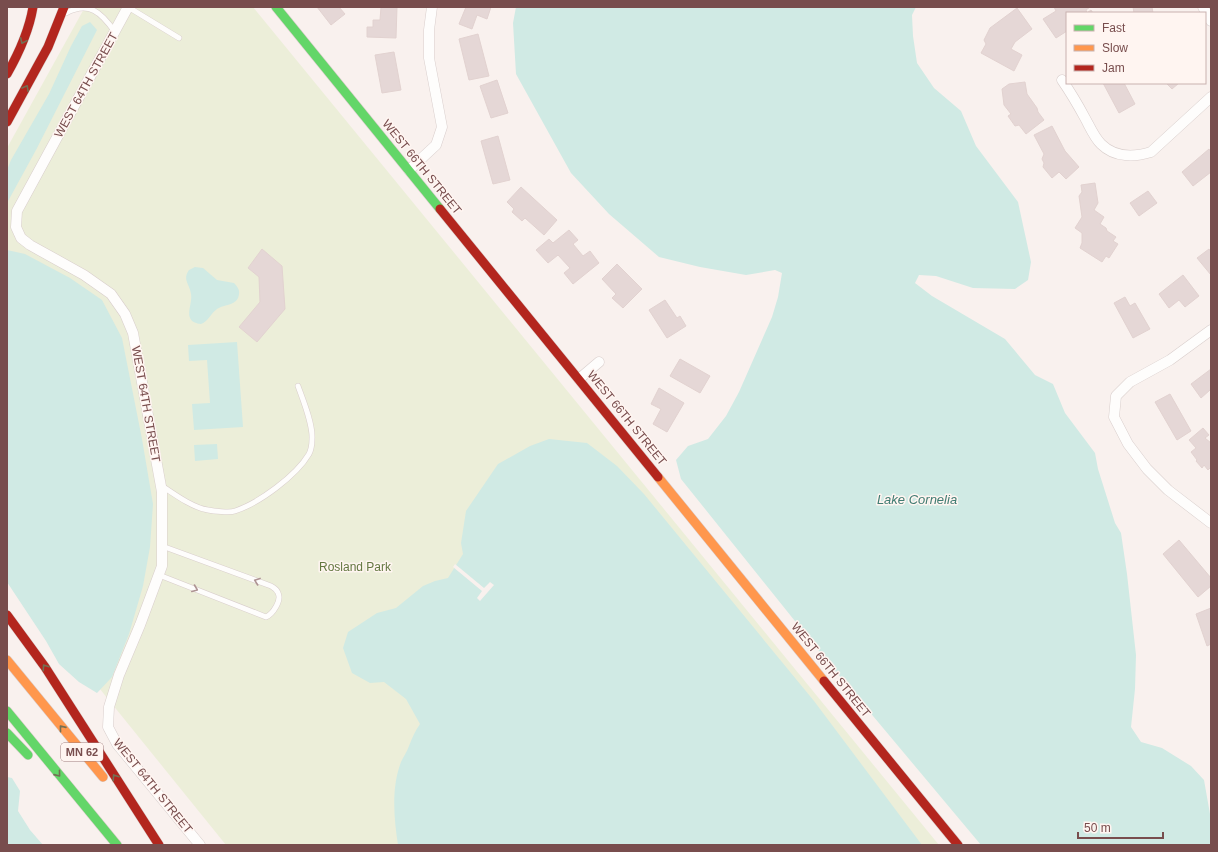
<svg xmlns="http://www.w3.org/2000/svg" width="1218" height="852" viewBox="0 0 1218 852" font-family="Helvetica,sans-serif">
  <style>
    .green { fill: #eceed9 }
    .water { fill: #d0eae4 }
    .pier { fill: #f9f1ee }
    .building { fill: #e5d7d6; stroke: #e2d2d0 }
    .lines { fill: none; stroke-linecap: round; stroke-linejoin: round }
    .lane-casing { stroke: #d9cecc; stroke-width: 6 }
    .street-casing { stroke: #d9cecc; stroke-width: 11 }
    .fast-casing { stroke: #d9ccca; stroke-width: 10 }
    .slow-casing { stroke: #d9ccca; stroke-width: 10 }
    .jam-casing { stroke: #d9ccca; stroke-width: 10 }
    .lane { stroke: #fefdfc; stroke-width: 5 }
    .street { stroke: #fefdfc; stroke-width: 10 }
    .fast { stroke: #63d668; stroke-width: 9 }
    .slow { stroke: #ff974d; stroke-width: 9 }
    .jam { stroke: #b3261e; stroke-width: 9 }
    .oneway { stroke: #736f54 }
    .oneway2 { stroke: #ae9393 }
    .labels { text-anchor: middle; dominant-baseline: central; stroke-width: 3; stroke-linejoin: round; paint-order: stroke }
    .shield { fill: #fff5f1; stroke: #a07f7e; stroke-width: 1 }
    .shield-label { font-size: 11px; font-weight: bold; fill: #784d4d }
    .street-label { font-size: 12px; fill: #784d4d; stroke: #fff5f1 }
    .park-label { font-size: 12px; fill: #647841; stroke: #fff5f1 }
    .water-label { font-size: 13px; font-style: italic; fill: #407c72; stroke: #fff5f1 }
  </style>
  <rect width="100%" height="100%" fill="#f9f1ee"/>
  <!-- green -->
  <path class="green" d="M85,7H253L939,845H226L7,574V148Z"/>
  <!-- water -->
  <g class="water">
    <path d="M516,7H916L912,15L913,36L917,63L934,88L961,111L976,146L1018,202L1031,262L1028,280L1015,289L973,288L936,276L919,275L915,283L932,296L1005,339L1035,375L1053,384L1065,413L1095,453L1098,469L1115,523L1121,533L1127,574L1136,655L1135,689L1131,727L1141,742L1162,748L1191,766L1204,780L1210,814L1211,845H981L827,661L681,479L676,460L688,446L708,439L726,416L739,392L772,317L778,297L782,273L775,270L746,275L700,267L659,257L609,214L571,173L516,74L513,23Z"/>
    <path d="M90,22L97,30L36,150L7,203V170L11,160L49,94L71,46L82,26Z"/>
    <path d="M7,250L25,254L70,278L102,300L122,338L142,439L153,504L150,547L143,586L129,634L112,677L97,693L79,682L59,664L46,641L7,582Z"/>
    <path d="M195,267L203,268L217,280L234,283C237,286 240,290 239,294C238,306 224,304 217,309C210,314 209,321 201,324C181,322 193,305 191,294C190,284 182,280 189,270Z"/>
    <path d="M237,342L243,427L194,430L192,404L210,403L207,360L189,361L188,345Z"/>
    <path d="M549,439L587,443L617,466L644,494L814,701L922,845H398C394,819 391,788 401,762C403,757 407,752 409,746C412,738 415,731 420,724L406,699L384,682L370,683L352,673L343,648L348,632L377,613L396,608L423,586L435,581L448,578L463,554L461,543L466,511L498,464L530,446Z"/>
    <path d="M217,444L218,459L195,461L194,445Z"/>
    <path d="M7,777L12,778L20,791L18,811L30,830L43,845H7Z"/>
  </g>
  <!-- pier -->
  <path class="pier" d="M455,564L484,588L490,582L494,585L480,601L477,598L482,591L453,567Z"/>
  <!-- building -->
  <g class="building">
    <path d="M317,7H339L345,14L331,25Z"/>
    <path d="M381,7H397L396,38L367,37V27H373V20H380Z"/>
    <path d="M466,7H491L487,19L477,15L472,29L459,24Z"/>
    <path d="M1054,7H1090L1086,10L1087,13L1091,10L1093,13H1067V31L1056,38L1043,19L1056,11Z"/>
    <path d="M1133,7H1152L1153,13H1134Z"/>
    <path d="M1017,8L1032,29L1015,42L1011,49L1022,55L1014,71L981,53L986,44L984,40L990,28Z"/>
    <path d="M478,34L489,76L469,80L459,39Z"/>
    <path d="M394,52L401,90L382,93L375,55Z"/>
    <path d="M497,80L508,113L491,118L480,86Z"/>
    <path d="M1025,82L1027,94L1037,108L1038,112L1044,120L1026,134L1019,125L1015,126L1008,116L1011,114L1004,105L1002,89L1009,84Z"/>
    <path d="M1103,83H1124L1135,104L1119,113Z"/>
    <path d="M1166,83H1179L1172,89Z"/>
    <path d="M1052,126L1065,151L1079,167L1066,179L1059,172L1052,178L1043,167L1044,163L1042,159L1044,154L1034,135Z"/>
    <path d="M498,136L510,180L493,184L481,141Z"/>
    <path d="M1209,149L1211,152V172L1193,186L1182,172Z"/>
    <path d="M1095,183L1098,203L1094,210L1104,217L1100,224L1106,228L1107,231L1116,237L1113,241L1118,244L1109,258L1106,256L1102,262L1080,248L1082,243V233L1075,228L1082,217L1079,196L1082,192L1081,185Z"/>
    <path d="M521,187L557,220L544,235L525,218L522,221L512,212L514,209L507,202Z"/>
    <path d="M1148,191L1157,203L1139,216L1130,203Z"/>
    <path d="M569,230L578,240L573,244L583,256L590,251L599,263L573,284L564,273L570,268L558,255L548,263L536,250L549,239L553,243Z"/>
    <path d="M262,249L282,266L285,309L257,342L239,327L260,302L259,277L248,268Z"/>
    <path d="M1209,249L1211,252V275L1197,258Z"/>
    <path d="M617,264L642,289L623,308L612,298L616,294L602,279Z"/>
    <path d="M1183,275L1199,296L1185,307L1179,300L1169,308L1159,294Z"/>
    <path d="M1125,297L1130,306L1135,303L1150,329L1133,338L1114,303Z"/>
    <path d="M665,300L677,318L680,316L686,326L667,338L649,310Z"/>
    <path d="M680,359L710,376L700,393L670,376Z"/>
    <path d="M1211,369V391L1210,390L1201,398L1191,384Z"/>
    <path d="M659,388L684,403L667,432L653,424L661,409L651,404Z"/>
    <path d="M1170,394L1191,431L1177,440L1155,402Z"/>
    <path d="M1203,428L1209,435L1205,438L1211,443V467L1208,470L1204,465L1202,468L1196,461L1197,460L1191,452L1196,448L1189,440Z"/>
    <path d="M1179,540L1211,578V586L1198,597L1163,554Z"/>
    <path d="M1211,608V644L1207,646L1196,614Z"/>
  </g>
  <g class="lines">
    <!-- lane casing -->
    <g class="lane-casing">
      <g id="lane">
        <path d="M128,7L179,38"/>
        <path d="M66,13C89,1 101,12 115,32"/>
        <path d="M162,486C174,494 193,508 208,510C213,511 230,513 235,511C259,503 296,476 309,454C311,450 312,443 312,439C313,424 303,400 298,386"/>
        <path d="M159,575L266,617C273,614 282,600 278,593C277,589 274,588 271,586L162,546"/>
      </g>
    </g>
    <!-- street casing -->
    <g class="street-casing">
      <g id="street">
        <path d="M128,7L17,211L16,227L21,238L30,245L84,275L111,294L125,314L133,333L162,492V566L140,625L119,675L109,707L108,727L117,744L200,845"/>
        <path d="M1203,7L1211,21"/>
        <path d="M1062,80C1071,93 1078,105 1085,118C1090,127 1094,137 1101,144C1115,158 1135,157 1151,152L1211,97"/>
        <path d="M409,170L436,145L442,127L429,58V30L432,7"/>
        <path d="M1211,330L1170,360L1130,382L1116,396L1114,417L1128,444L1147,469L1168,490L1211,523"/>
        <path d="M579,379L599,362"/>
      </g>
    </g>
    <!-- fast casing -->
    <g class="fast-casing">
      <g id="fast">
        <path d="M276,7L440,209"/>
        <path d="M7,711L117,845"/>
        <path d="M7,733L28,755"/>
      </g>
    </g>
    <!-- slow casing -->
    <g class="slow-casing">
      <g id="slow">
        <path d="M658,477L824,681"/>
        <path d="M7,660L103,777"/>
      </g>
    </g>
    <!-- jam casing -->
    <g class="jam-casing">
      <g id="jam">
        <path d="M7,74C19,53 29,31 33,7"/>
        <path d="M7,122L48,47L64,7"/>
        <path d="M440,209L658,477"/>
        <path d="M7,615L45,667L159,845"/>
        <path d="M824,681L958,845"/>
      </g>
    </g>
    <!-- lane -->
    <use href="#lane" class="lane"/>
    <!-- street -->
    <use href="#street" class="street"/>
    <!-- fast -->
    <use href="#fast" class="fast"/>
    <!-- slow -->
    <use href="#slow" class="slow"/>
    <!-- jam -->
    <use href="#jam" class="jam"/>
  </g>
  <!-- one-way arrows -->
  <defs><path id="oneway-chevron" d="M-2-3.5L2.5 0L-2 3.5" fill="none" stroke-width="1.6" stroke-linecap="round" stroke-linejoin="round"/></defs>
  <g class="oneway">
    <use href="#oneway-chevron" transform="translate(23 41) rotate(114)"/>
    <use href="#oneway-chevron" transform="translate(26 88) rotate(-61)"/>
    <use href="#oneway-chevron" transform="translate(45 667) rotate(-124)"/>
    <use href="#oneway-chevron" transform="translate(62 728) rotate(-129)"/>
    <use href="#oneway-chevron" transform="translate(58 774) rotate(51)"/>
    <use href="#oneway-chevron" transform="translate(115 777) rotate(-123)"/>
  </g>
  <g class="oneway2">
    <use href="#oneway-chevron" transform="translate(257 581) rotate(-160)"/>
    <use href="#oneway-chevron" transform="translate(195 589) rotate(22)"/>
  </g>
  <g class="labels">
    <!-- shield labels -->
    <rect class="shield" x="61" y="743" width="42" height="18" rx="3"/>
    <g class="shield-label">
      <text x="82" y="752">MN 62</text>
    </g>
    <!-- street labels -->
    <g class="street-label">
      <text transform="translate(86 85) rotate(-61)">WEST 64TH STREET</text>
      <text transform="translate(422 167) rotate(51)">WEST 66TH STREET</text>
      <text transform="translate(146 404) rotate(80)">WEST 64TH STREET</text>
      <text transform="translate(627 418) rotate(51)">WEST 66TH STREET</text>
      <text transform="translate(831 670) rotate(51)">WEST 66TH STREET</text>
      <text transform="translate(153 786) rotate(51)">WEST 64TH STREET</text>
    </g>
    <!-- park labels -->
    <g class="park-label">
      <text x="355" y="567">Rosland Park</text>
    </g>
    <!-- water labels -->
    <g class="water-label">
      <text x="917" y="499">Lake Cornelia</text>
    </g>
  </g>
  <!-- border -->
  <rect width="1218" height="852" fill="none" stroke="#784d4d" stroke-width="16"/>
  <!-- legend -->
  <rect x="1066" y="12" width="140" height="72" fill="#fff5f1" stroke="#c9b2af"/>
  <rect x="1074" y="25" width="20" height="6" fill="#63d668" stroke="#c9b2af"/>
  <text x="1102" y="32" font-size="12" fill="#784d4d">Fast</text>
  <rect x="1074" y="45" width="20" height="6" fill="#ff974d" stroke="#c9b2af"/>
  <text x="1102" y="52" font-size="12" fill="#784d4d">Slow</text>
  <rect x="1074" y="65" width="20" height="6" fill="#b3261e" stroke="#c9b2af"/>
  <text x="1102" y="72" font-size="12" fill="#784d4d">Jam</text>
  <!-- scale -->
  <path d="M1078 832v6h85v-6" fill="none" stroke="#784d4d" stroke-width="2"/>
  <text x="1084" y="832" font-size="12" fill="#784d4d" stroke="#fff5f1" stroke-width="3" paint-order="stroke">50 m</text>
</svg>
